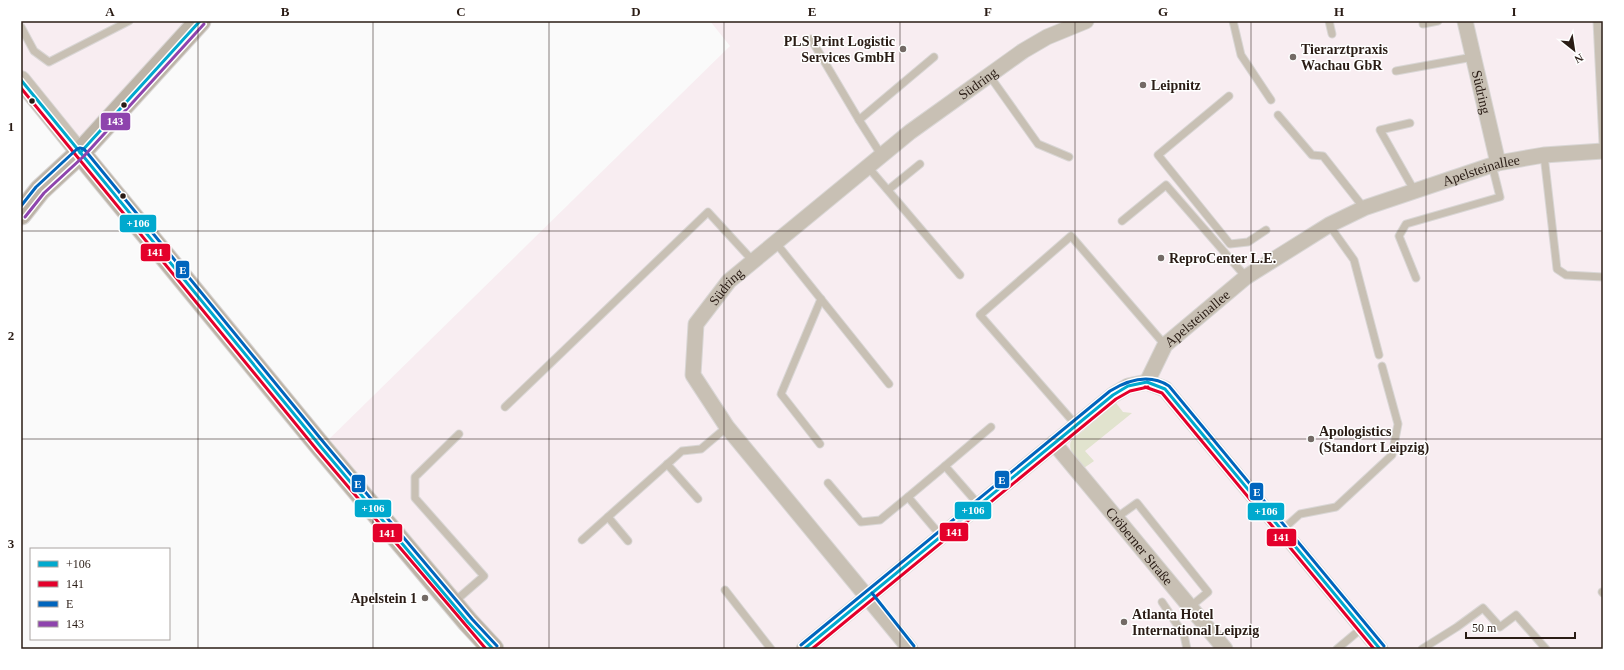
<svg xmlns="http://www.w3.org/2000/svg" width="1624" height="670" viewBox="0 0 1624 670" font-family="Georgia,serif">
  <style>
    .commercial { fill: #f8edf1 }
    .green { fill: #e1e3ce }
    .lines { fill: none; stroke-linecap: round; stroke-linejoin: round }
    .service-casing { stroke: #d9d6d5; stroke-width: 9 }
    .minor-casing { stroke: #d9d6d5; stroke-width: 17 }
    .tertiary-casing { stroke: #d9d6d5; stroke-width: 20 }
    .secondary-casing { stroke: #d9d6d5; stroke-width: 23 }
    .service { stroke: #c8c0b4; stroke-width: 7 }
    .minor { stroke: #c8c0b4; stroke-width: 15 }
    .tertiary { stroke: #c8c0b4; stroke-width: 18 }
    .secondary { stroke: #bdb4a7; stroke-width: 21 }
    .bus-1-casing { stroke: #fff; stroke-width: 6 }
    .bus-2-casing { stroke: #fff; stroke-width: 6 }
    .bus-3-casing { stroke: #fff; stroke-width: 6 }
    .bus-4-casing { stroke: #fff; stroke-width: 6 }
    .bus-1 { stroke: #00a9ce; stroke-width: 3 }
    .bus-2 { stroke: #e4002b; stroke-width: 3 }
    .bus-3 { stroke: #0065bd; stroke-width: 3 }
    .bus-4 { stroke: #8e44ad; stroke-width: 3 }
    .grid { fill: none; stroke: #2a1c15; stroke-width: 1; stroke-opacity: 0.55 }
    .poi-dot { fill: #736a65; stroke: #fff; stroke-width: 1.5 }
    .bus-dot { fill: #2a1c15; stroke: #fff; stroke-width: 1.5 }
    .labels { text-anchor: middle; dominant-baseline: central; stroke-width: 3; stroke-linejoin: round; paint-order: stroke }
    .poi-label { font-size: 14px; font-weight: bold; fill: #2a1c15; stroke: #fff; text-anchor: start }
    .street-label { font-size: 14px; fill: #2a1c15; stroke: #fff }
    .line-badge { stroke: #fff; stroke-width: 1.5 }
    .badge-label { font-size: 11px; text-anchor: middle; font-weight: bold; fill: #fff }
    .neatline { fill: none; stroke: #2a1c15; stroke-width: 1.5 }
    .grid-label { font-size: 13px; text-anchor: middle; font-weight: bold; fill: #2a1c15 }
  </style>
  <rect width="100%" height="100%" fill="#fafafa"/>
  <!-- commercial -->
  <g class="commercial">
    <path d="M21,21H200L80,153L21,80Z"/>
    <path d="M710,21H1603V649H493L321,447L730,46Z"/>
  </g>
  <!-- green -->
  <path class="green" d="M1116,403L1123,412L1132,413L1085,451L1094,461L1084,468C1078,461 1067,451 1071,441Z"/>
  <g class="lines">
    <!-- service casing -->
    <g class="service-casing">
      <g id="service">
        <path d="M1233,21L1241,55L1271,100"/>
        <path d="M1329,21L1332,34"/>
        <path d="M1597,21L1603,143"/>
        <path d="M1423,24L1438,21"/>
        <path d="M21,27L34,51L49,62L129,21"/>
        <path d="M811,39L859,120"/>
        <path d="M1396,71L1473,57"/>
        <path d="M989,75L1038,144L1069,157"/>
        <path d="M1229,96L1158,155L1230,244L1248,242L1266,230"/>
        <path d="M1278,115L1312,155L1323,156L1364,208"/>
        <path d="M1410,123L1380,130L1414,190"/>
        <path d="M1544,155L1557,269L1566,275L1603,277"/>
        <path d="M882,156L859,120L934,57"/>
        <path d="M868,167L960,275"/>
        <path d="M888,190L920,164"/>
        <path d="M1122,221L1166,185L1246,277"/>
        <path d="M1329,225L1354,260L1379,355"/>
        <path d="M776,243L889,384"/>
        <path d="M1416,278L1399,236L1406,224L1500,197L1492,165"/>
        <path d="M505,407L708,212L753,261"/>
        <path d="M1076,425L980,315L1071,236L1165,345"/>
        <path d="M820,444L781,394L821,299"/>
        <path d="M667,464L698,499"/>
        <path d="M828,483L861,522L880,520L908,497"/>
        <path d="M979,505L945,466L991,427"/>
        <path d="M608,517L628,541"/>
        <path d="M1116,518L1137,503L1208,592L1190,607"/>
        <path d="M1282,530L1300,514L1336,507L1392,455L1398,424L1382,366"/>
        <path d="M941,536L908,497L945,466"/>
        <path d="M582,540L682,451L701,449L727,427"/>
        <path d="M725,590L771,649"/>
        <path d="M1602,592L1603,593"/>
        <path d="M454,602L484,576L415,498V477L459,434"/>
        <path d="M1162,602L1184,635L1187,649"/>
        <path d="M1337,649L1362,628"/>
        <path d="M1422,649L1457,627L1483,608L1500,627L1516,615L1546,649"/>
      </g>
    </g>
    <!-- minor casing -->
    <g class="minor-casing">
      <g id="minor">
        <path id="s1" d="M1465,21L1498,163"/>
        <path id="s2" d="M1147,382L1165,345L1246,277L1329,225L1364,208L1498,163L1544,155L1603,151"/>
        <path d="M1147,382L1165,389L1380,649"/>
        <path id="s3" d="M1054,443L1225,649"/>
        <path d="M804,649L1113,395L1128,386L1147,382"/>
        <path id="s4" d="M910,649L727,427L693,375L696,324L729,281L910,132L1023,51L1047,37L1086,21"/>
      </g>
    </g>
    <!-- tertiary casing -->
    <g class="tertiary-casing">
      <path id="tertiary" d="M21,80L80,153"/>
    </g>
    <!-- secondary casing -->
    <g class="secondary-casing">
      <g id="secondary">
        <path d="M80,153L321,447L468,622L493,649"/>
        <path d="M21,214L40,190L80,153L200,21"/>
      </g>
    </g>
    <!-- service -->
    <use href="#service" class="service"/>
    <!-- minor -->
    <use href="#minor" class="minor"/>
    <!-- tertiary -->
    <use href="#tertiary" class="tertiary"/>
    <!-- secondary -->
    <use href="#secondary" class="secondary"/>
    <!-- bus-1 casing -->
    <g class="bus-1-casing">
      <g id="bus-1">
        <path d="M21,80L321,447L468,622L493,649"/>
        <path d="M80,153L200,21"/>
        <path d="M1147,382L1165,389L1380,649"/>
        <path d="M804,649L1113,395L1128,386L1147,382"/>
      </g>
    </g>
    <!-- bus-2 casing -->
    <g class="bus-2-casing">
      <g id="bus-2">
        <path d="M21,88L317,450L486,649"/>
        <path d="M1145,387L1162,393L1374,649"/>
        <path d="M812,649L1116,399L1130,391L1148,387"/>
      </g>
    </g>
    <!-- bus-3 casing -->
    <g class="bus-3-casing">
      <g id="bus-3">
        <path d="M21,206L36,187L77,149L80,148L84,149L325,444L472,619L497,646"/>
        <path d="M872,593L914,646"/>
        <path d="M801,645L1110,391C1128,380 1149,373 1169,386L1384,646"/>
      </g>
    </g>
    <!-- bus-4 casing -->
    <g class="bus-4-casing">
      <path id="bus-4" d="M25,217L44,193L84,156L204,24"/>
    </g>
    <!-- bus-1 -->
    <use href="#bus-1" class="bus-1"/>
    <!-- bus-2 -->
    <use href="#bus-2" class="bus-2"/>
    <!-- bus-3 -->
    <use href="#bus-3" class="bus-3"/>
    <!-- bus-4 -->
    <use href="#bus-4" class="bus-4"/>
  </g>
  <!-- grid -->
  <path class="grid" d="M198,21V649M373,21V649M549,21V649M724,21V649M900,21V649M1075,21V649M1251,21V649M1426,21V649M21,231H1603M21,439H1603"/>
  <!-- markers -->
  <g class="poi-dot">
    <circle cx="903" cy="49" r="4"/>
    <circle cx="1293" cy="57" r="4"/>
    <circle cx="1143" cy="85" r="4"/>
    <circle cx="1161" cy="258" r="4"/>
    <circle cx="1311" cy="439" r="4"/>
    <circle cx="425" cy="598" r="4"/>
    <circle cx="1124" cy="622" r="4"/>
  </g>
  <g class="bus-dot">
    <circle cx="32" cy="101" r="3.5"/>
    <circle cx="124" cy="105" r="3.5"/>
    <circle cx="123" cy="196" r="3.5"/>
  </g>
  <g class="labels">
    <!-- poi labels -->
    <g class="poi-label">
      <text x="895" y="41" text-anchor="end">PLS Print Logistic<tspan x="895" dy="16">Services GmbH</tspan></text>
      <text x="1301" y="49">Tierarztpraxis<tspan x="1301" dy="16">Wachau GbR</tspan></text>
      <text x="1151" y="85">Leipnitz</text>
      <text x="1169" y="258">ReproCenter L.E.</text>
      <text x="1319" y="431">Apologistics<tspan x="1319" dy="16">(Standort Leipzig)</tspan></text>
      <text x="417" y="598" text-anchor="end">Apelstein 1</text>
      <text x="1132" y="614">Atlanta Hotel<tspan x="1132" dy="16">International Leipzig</tspan></text>
    </g>
    <!-- street labels -->
    <g class="street-label">
      <text stroke="none"><textPath href="#s4" startOffset="773">Südring</textPath></text>
      <text stroke="none"><textPath href="#s1" startOffset="73">Südring</textPath></text>
      <text stroke="none"><textPath href="#s2" startOffset="407">Apelsteinallee</textPath></text>
      <text stroke="none"><textPath href="#s4" startOffset="449">Südring</textPath></text>
      <text stroke="none"><textPath href="#s2" startOffset="83">Apelsteinallee</textPath></text>
      <text stroke="none"><textPath href="#s3" startOffset="134">Cröberner Straße</textPath></text>
    </g>
  </g>
  <g class="line-badge">
    <rect x="100" y="112" width="31" height="19" rx="4" fill="#8e44ad"/>
    <rect x="119" y="214" width="38" height="19" rx="4" fill="#00a9ce"/>
    <rect x="140" y="243" width="31" height="19" rx="4" fill="#e4002b"/>
    <rect x="175" y="260" width="15" height="19" rx="4" fill="#0065bd"/>
    <rect x="994" y="470" width="16" height="19" rx="4" fill="#0065bd"/>
    <rect x="351" y="474" width="15" height="19" rx="4" fill="#0065bd"/>
    <rect x="1249" y="482" width="15" height="19" rx="4" fill="#0065bd"/>
    <rect x="354" y="499" width="38" height="19" rx="4" fill="#00a9ce"/>
    <rect x="954" y="501" width="38" height="19" rx="4" fill="#00a9ce"/>
    <rect x="1247" y="502" width="38" height="19" rx="4" fill="#00a9ce"/>
    <rect x="939" y="522" width="30" height="20" rx="4" fill="#e4002b"/>
    <rect x="372" y="523" width="31" height="20" rx="4" fill="#e4002b"/>
    <rect x="1266" y="528" width="31" height="19" rx="4" fill="#e4002b"/>
  </g>
  <g class="badge-label">
    <text x="115" y="125">143</text>
    <text x="138" y="227">+106</text>
    <text x="155" y="256">141</text>
    <text x="183" y="274">E</text>
    <text x="1002" y="484">E</text>
    <text x="358" y="488">E</text>
    <text x="1257" y="496">E</text>
    <text x="373" y="512">+106</text>
    <text x="973" y="514">+106</text>
    <text x="1266" y="515">+106</text>
    <text x="954" y="536">141</text>
    <text x="387" y="537">141</text>
    <text x="1281" y="541">141</text>
  </g>
  <!-- border -->
  <rect width="1624" height="670" fill="none" stroke="#ffffff" stroke-width="44"/>
  <!-- legend -->
  <rect x="30" y="548" width="140" height="92" fill="#ffffff" stroke="#aaa4a1"/>
  <rect x="38" y="561" width="20" height="6" fill="#00a9ce" stroke="#aaa4a1"/>
  <text x="66" y="568" font-size="12" fill="#2a1c15">+106</text>
  <rect x="38" y="581" width="20" height="6" fill="#e4002b" stroke="#aaa4a1"/>
  <text x="66" y="588" font-size="12" fill="#2a1c15">141</text>
  <rect x="38" y="601" width="20" height="6" fill="#0065bd" stroke="#aaa4a1"/>
  <text x="66" y="608" font-size="12" fill="#2a1c15">E</text>
  <rect x="38" y="621" width="20" height="6" fill="#8e44ad" stroke="#aaa4a1"/>
  <text x="66" y="628" font-size="12" fill="#2a1c15">143</text>
  <!-- north arrow -->
  <g transform="translate(1574 50) rotate(150)" stroke="#ffffff" stroke-width="3" paint-order="stroke">
  <path d="M0-3L7 15L0 10L-7 15Z" fill="#2a1c15"/>
  <text y="-6" font-size="11" font-weight="bold" text-anchor="middle" fill="#2a1c15">N</text>
  </g>
  <!-- scale -->
  <path d="M1466 632v6h109v-6" fill="none" stroke="#2a1c15" stroke-width="2"/>
  <text x="1472" y="632" font-size="12" fill="#2a1c15" stroke="#ffffff" stroke-width="3" paint-order="stroke">50 m</text>
  <rect x="22" y="22" width="1580" height="626" class="neatline"/>
  <g class="grid-label">
    <text x="110" y="16">A</text>
    <text x="285" y="16">B</text>
    <text x="461" y="16">C</text>
    <text x="636" y="16">D</text>
    <text x="812" y="16">E</text>
    <text x="988" y="16">F</text>
    <text x="1163" y="16">G</text>
    <text x="1339" y="16">H</text>
    <text x="1514" y="16">I</text>
    <text x="11" y="131">1</text>
    <text x="11" y="340">2</text>
    <text x="11" y="548">3</text>
  </g>
</svg>
